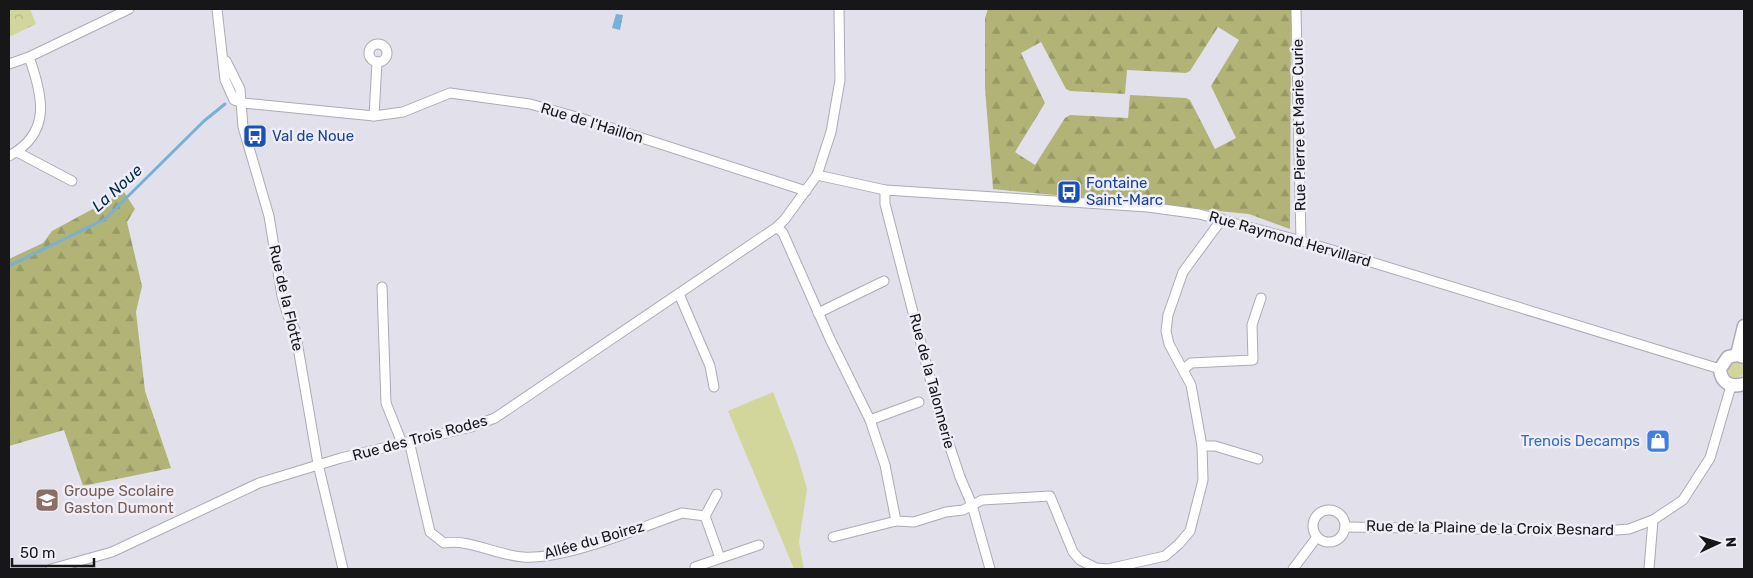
<svg xmlns="http://www.w3.org/2000/svg" width="1753" height="578" viewBox="0 0 1753 578" font-family="Rubik,sans-serif">
  <style>
    .grass { fill: #d3d69b }
    .forest { fill: url(#forest-firs); fill-rule: evenodd }
    .park { fill: url(#park-crowns) }
    .water { fill: url(#water-ripples) }
    .lines { fill: none; stroke-linecap: round; stroke-linejoin: round }
    .stream { stroke: #77b0d8; stroke-width: 3 }
    .street-casing { stroke: #acabb5; stroke-width: 11 }
    .secondary-casing { stroke: #acabb5; stroke-width: 15 }
    .street { stroke: #fff; stroke-width: 9 }
    .secondary { stroke: #fff; stroke-width: 12 }
    .labels { text-anchor: middle; dominant-baseline: central; stroke-width: 5; stroke-linejoin: round; paint-order: stroke }
    .street-label { font-size: 15px; fill: #17171a; stroke: #efeef8 }
    .transit-label { font-size: 15px; fill: #164399; stroke: #efeef8; text-anchor: start }
    .shop-label { font-size: 15px; fill: #366cbe; stroke: #efeef8; text-anchor: end }
    .education-label { font-size: 15px; fill: #785e54; stroke: #efeef8; text-anchor: start }
    .water-label { font-size: 16px; font-style: italic; fill: #002c47; stroke: #efeef8 }
  </style>
  <defs>
    <pattern id="forest-firs" width="22" height="20" patternUnits="userSpaceOnUse" patternTransform="scale(1.25)"><rect width="22" height="20" fill="#b1b476"/><path d="M5 1l3.5 6h-7zM16 11l3.5 6h-7z" fill="#989a66"/></pattern>
    <pattern id="park-crowns" width="20" height="18" patternUnits="userSpaceOnUse" patternTransform="scale(1.25)"><rect width="20" height="18" fill="#d3d69b"/><path d="M2 6a3 3 0 1 1 6 0M12 15a3 3 0 1 1 6 0" fill="none" stroke="#b4b785"/></pattern>
    <pattern id="water-ripples" width="26" height="14" patternUnits="userSpaceOnUse" patternTransform="scale(1.25)"><rect width="26" height="14" fill="#77b0d8"/><path d="M2 4q2-2 4 0t4 0M15 11q2-2 4 0t4 0" fill="none" stroke="#618eae"/></pattern>
  </defs>
  <rect width="100%" height="100%" fill="#e2e1eb"/>
  <!-- grass -->
  <g class="grass">
    <circle cx="1736" cy="370" r="8"/>
    <path d="M773,392L797,454L807,489L799,542L804,569H794L728,411Z"/>
  </g>
  <!-- forest -->
  <g class="forest">
    <path d="M988,9H1291L1290,229L1249,214L993,189L985,88V18ZM1218,27L1239,40L1211,86L1236,138L1215,149L1190,100L1186,98L1130,95L1128,118L1070,115L1065,118L1035,165L1015,152L1045,103L1021,53L1041,42L1066,89L1070,91L1125,94L1127,70L1186,73L1190,71Z"/>
    <path d="M124,192L135,209L127,222L142,286L136,312L145,391L171,468L83,486L64,430L9,446V259L43,243L52,231Z"/>
  </g>
  <!-- park -->
  <path class="park" d="M9,9H30L36,24L9,37Z"/>
  <!-- water -->
  <path class="water" d="M616,14L623,15L620,30L612,28Z"/>
  <g class="lines">
    <!-- stream -->
    <path class="stream" d="M9,266L105,219L204,121L225,104"/>
    <!-- street casing -->
    <g class="street-casing">
      <g id="street">
        <path d="M217,9L225,80L234,100L243,103L374,116L403,112L450,93L530,104L580,118L806,191"/>
        <path d="M1296,9L1301,241"/>
        <circle cx="378" cy="53" r="9"/>
        <path d="M226,61L240,89L243,127L269,216L282,296L288,316L295,330L318,464L343,569"/>
        <path d="M9,64L29,57L129,9"/>
        <path d="M374,116L377,62"/>
        <path d="M17,152L72,181"/>
        <path d="M9,156C52,133 43,96 29,57"/>
        <path d="M817,175L885,190L1148,207L1199,214L1309,243L1720,369"/>
        <path d="M885,190V204L940,417L960,477L972,505L990,569"/>
        <path d="M777,227L783,233L830,339L870,420L885,465L896,521L914,522L946,512L963,510L982,500L1050,496L1073,552L1080,560L1096,568L1108,569L1165,556L1179,544L1190,531L1203,480L1202,446L1191,385L1169,344L1166,331L1168,315L1183,272L1222,219"/>
        <path d="M382,287L386,403L402,443"/>
        <path d="M679,294L710,366L714,387"/>
        <path d="M818,313L884,281"/>
        <path d="M1184,369L1191,363L1253,360L1252,325L1261,298"/>
        <path d="M870,420L919,402"/>
        <path d="M409,441L430,532L444,543C470,539 496,555 523,557C566,560 639,528 682,513L705,516"/>
        <path d="M1202,446H1215L1258,459"/>
        <path d="M717,494L705,516L720,558"/>
        <circle cx="1329" cy="526" r="16"/>
        <path d="M1345,527L1604,531L1629,529L1653,520L1683,500L1710,458L1731,386"/>
        <path d="M833,537L896,521"/>
        <path d="M695,567L759,545"/>
        <path d="M51,569L112,552L259,483L341,458L471,427L495,418L777,227L785,219L817,175L831,132L840,80L839,9"/>
        <path d="M1293,569L1317,537"/>
        <path d="M1649,569L1653,520"/>
      </g>
    </g>
    <!-- secondary casing -->
    <g class="secondary-casing">
      <g id="secondary">
        <path d="M1737,355L1744,326"/>
        <path d="M1744,357L1737,355L1728,357L1720,369C1721,383 1731,388 1744,384"/>
      </g>
    </g>
    <!-- street -->
    <use href="#street" class="street"/>
    <!-- secondary -->
    <use href="#secondary" class="secondary"/>
  </g>
  <!-- icons -->
  <defs>
    <g id="bus-square" transform="scale(1.25)"><rect x="-9" y="-9" width="18" height="18" rx="4" fill="#1a4fb4" stroke="#efeef8"/><path d="M-5-6H5V4H4V6H2V4H-2V6H-4V4H-5ZM-3.5-4V0h7V-4ZM-3.5 1.2v1.5H-2V1.2ZM2 1.2v1.5H3.5V1.2Z" fill="#fff"/></g>
    <g id="shop-square" transform="scale(1.25)"><rect x="-9" y="-9" width="18" height="18" rx="4" fill="#3f7fe0" stroke="#efeef8"/><path d="M-5-2.5h2.3a2.7 3.5 0 0 1 5.4 0H5L5.5 6h-11ZM-1.5-2.5h3a1.5 2.3 0 0 0-3 0Z" fill="#fff"/></g>
    <g id="school-square" transform="scale(1.25)"><rect x="-9" y="-9" width="18" height="18" rx="4" fill="#8d6e63" stroke="#efeef8"/><path d="M0-5L7-2L0 1L-7-2ZM-4 1L0 2.5L4 1V4Q0 6-4 4Z" fill="#fff"/></g>
  </defs>
  <g fill-rule="evenodd">
    <use href="#bus-square" x="255" y="136"/>
    <use href="#bus-square" x="1069" y="192"/>
    <use href="#shop-square" x="1658" y="441"/>
    <use href="#school-square" x="47" y="500"/>
  </g>
  <g class="labels">
    <!-- street labels -->
    <g class="street-label">
      <text transform="translate(592 123) rotate(17)">Rue de l'Haillon</text>
      <text transform="translate(1299 125) rotate(-91)">Rue Pierre et Marie Curie</text>
      <text transform="translate(1290 239) rotate(16)">Rue Raymond Hervillard</text>
      <text transform="translate(286 298) rotate(77)">Rue de la Flotte</text>
      <text transform="translate(932 381) rotate(75)">Rue de la Talonnerie</text>
      <text transform="translate(420 438) rotate(-15)">Rue des Trois Rodes</text>
      <text transform="translate(1490 528) rotate(1)">Rue de la Plaine de la Croix Besnard</text>
      <text transform="translate(594 540) rotate(-16)">Allée du Boirez</text>
    </g>
    <!-- transit labels -->
    <g class="transit-label">
      <text x="272" y="136">Val de Noue</text>
      <text x="1086" y="183">Fontaine<tspan x="1086" dy="17">Saint-Marc</tspan></text>
    </g>
    <!-- shop labels -->
    <g class="shop-label">
      <text x="1640" y="441">Trenois Decamps</text>
    </g>
    <!-- education labels -->
    <g class="education-label">
      <text x="64" y="491">Groupe Scolaire<tspan x="64" dy="17">Gaston Dumont</tspan></text>
    </g>
    <!-- water labels -->
    <g class="water-label">
      <text transform="translate(117 188) rotate(-42)">La Noue</text>
    </g>
  </g>
  <!-- border -->
  <rect width="1753" height="578" fill="none" stroke="#17171a" stroke-width="20"/>
  <!-- north arrow -->
  <g transform="translate(1718 543) rotate(86)" stroke="#efeef8" stroke-width="4" paint-order="stroke">
  <path d="M0-4L9 19L0 12L-9 19Z" fill="#17171a"/>
  <text y="-8" font-size="14" font-weight="bold" text-anchor="middle" fill="#17171a">N</text>
  </g>
  <!-- scale -->
  <path d="M12 558v8h82v-8" fill="none" stroke="#17171a" stroke-width="2.5"/>
  <text x="20" y="558" font-size="15" fill="#17171a" stroke="#efeef8" stroke-width="4" paint-order="stroke">50 m</text>
</svg>
